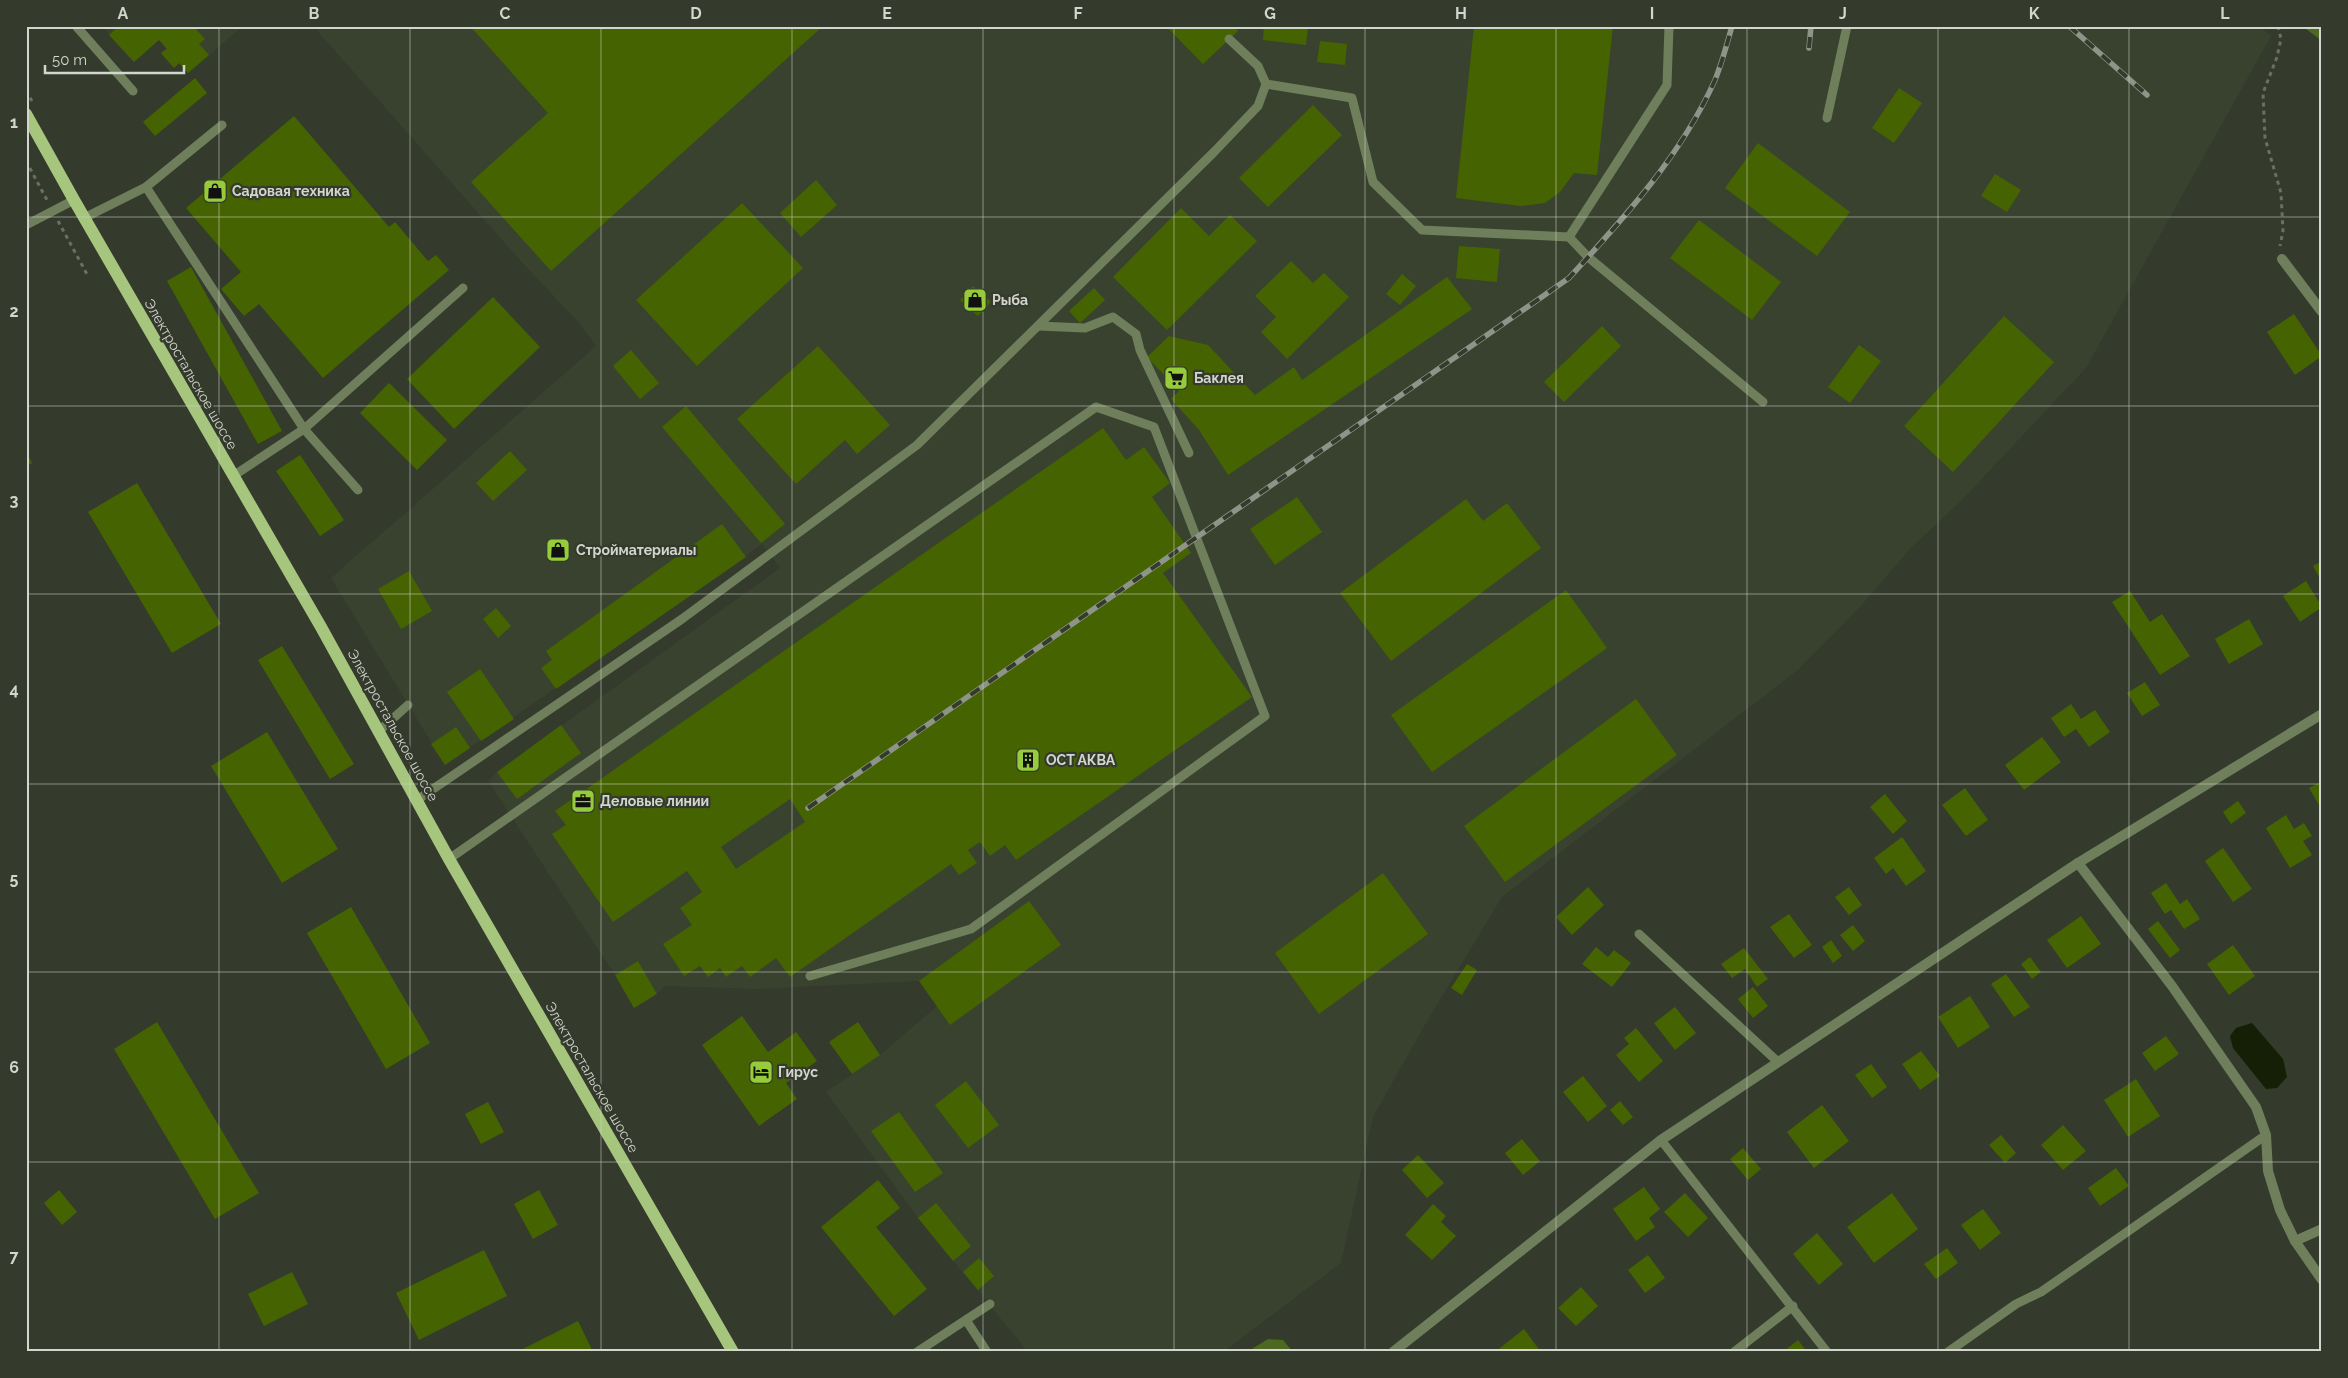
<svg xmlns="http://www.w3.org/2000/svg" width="2348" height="1378" viewBox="0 0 2348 1378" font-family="Raleway,sans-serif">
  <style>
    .built { fill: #39422e }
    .green { fill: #4d6820 }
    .water { fill: #141f05 }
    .building { fill: #456401; fill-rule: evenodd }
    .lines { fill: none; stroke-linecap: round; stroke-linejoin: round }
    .path { stroke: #6b7064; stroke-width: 3; stroke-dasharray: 4 4; stroke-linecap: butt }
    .lane { stroke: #6f7f5c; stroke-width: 9 }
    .street { stroke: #6f7f5c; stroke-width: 10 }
    .primary { stroke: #a6c57d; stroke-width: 12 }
    .rail-casing { stroke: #8f948a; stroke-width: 5.5 }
    .rail { stroke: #343a2c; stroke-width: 4; stroke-dasharray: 11; stroke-linecap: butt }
    .grid { fill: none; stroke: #d2d6ce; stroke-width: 1; stroke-opacity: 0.55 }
    .labels { text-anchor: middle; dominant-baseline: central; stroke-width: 4.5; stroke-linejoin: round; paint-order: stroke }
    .poi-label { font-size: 14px; font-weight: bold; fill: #d2d6ce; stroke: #343a2c; text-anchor: start }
    .street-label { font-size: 14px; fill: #d2d6ce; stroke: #343a2c }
    .neatline { fill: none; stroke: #d2d6ce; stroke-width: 2 }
    .grid-label { font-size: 16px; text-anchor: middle; font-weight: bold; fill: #d2d6ce }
  </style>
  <rect width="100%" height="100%" fill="#343a2c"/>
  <!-- built -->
  <g class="built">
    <path d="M102,26H243L188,73L179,63L173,68L161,53L166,48L159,40L133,62Z"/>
    <path d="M313,26H2260L2271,36L2086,368L1962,500L1909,550L1861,606L1798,670L1502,897L1426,1023L1373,1117L1341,1263L1223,1352H1028L918,1218L826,1092L880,1055L937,1006L919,981L757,989L664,986L657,994L638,961L615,975L488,781L497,772L780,568L762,544L445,765L331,578L596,346L580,324L518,258Z"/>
  </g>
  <!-- green -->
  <g class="green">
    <path d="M2302,26H2322V41Z"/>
    <path d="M1268,1339L1283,1340L1293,1352H1247Z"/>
  </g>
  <!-- water -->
  <path class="water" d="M2252,1023L2283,1059L2287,1077L2277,1088L2266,1089L2233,1048L2230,1036L2236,1028Z"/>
  <!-- building -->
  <g class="building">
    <path d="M119,26H185L187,29L193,26L205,39L199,44L209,55L188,73L179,63L174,68L161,53L167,49L159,40L134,62L109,35Z"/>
    <path d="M470,26H823L551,271L471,182L548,113Z"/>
    <path d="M1166,26H1233L1238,31L1203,64Z"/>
    <path d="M1264,26H1308L1306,45L1263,40Z"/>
    <path d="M1474,26H1613L1597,175L1574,173L1560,192L1545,203L1521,206L1456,198Z"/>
    <path d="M1320,41L1347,44L1345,65L1317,62Z"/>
    <path d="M195,78L207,93L155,136L143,122Z"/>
    <path d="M1899,88L1922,103L1894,143L1872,128Z"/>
    <path d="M1313,105L1342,135L1268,207L1239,178Z"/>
    <path d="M294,116L389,227L395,222L428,261L436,255L449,270L323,378L259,304L244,316L221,289L241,272L186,208Z"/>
    <path d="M1758,143L1850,212L1817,256L1725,188Z"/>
    <path d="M1995,174L2021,190L2007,212L1981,196Z"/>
    <path d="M816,180L837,205L801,237L780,213Z"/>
    <path d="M742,203L803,268L697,366L636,300Z"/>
    <path d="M1181,208L1209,236L1230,215L1257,241L1167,330L1113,277Z"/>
    <path d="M1699,220L1781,282L1752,320L1670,258Z"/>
    <path d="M1459,246L1500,249L1497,282L1456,278Z"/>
    <path d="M1291,261L1313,283L1324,273L1349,297L1287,359L1261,332L1276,317L1255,296Z"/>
    <path d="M191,267L282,431L258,444L167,281Z"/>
    <path d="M1402,274L1416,286L1400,305L1386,294Z"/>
    <path d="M1447,277L1472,309L1228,475L1199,430L1171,399L1179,391L1147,357L1169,336L1208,345L1255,395L1294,367L1302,380Z"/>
    <path d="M973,286L991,302L978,316L960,300Z"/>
    <path d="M1094,288L1105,300L1080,323L1069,311Z"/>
    <path d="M493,297L540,347L454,429L407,379Z"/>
    <path d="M2294,314L2322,356L2295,375L2267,332Z"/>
    <path d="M2004,316L2054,362L1953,472L1904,426Z"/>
    <path d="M1602,326L1621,346L1564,402L1544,382Z"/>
    <path d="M1859,345L1881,361L1850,403L1828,387Z"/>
    <path d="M818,346L890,425L857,454L845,440L796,484L737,419Z"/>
    <path d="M631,350L659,383L640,399L613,366Z"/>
    <path d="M389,383L447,440L417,470L360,413Z"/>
    <path d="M686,406L785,524L761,543L662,427Z"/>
    <path d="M1103,428L1126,460L1144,447L1170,483L1152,497L1191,553L1163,573L1252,697L1016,860L1005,845L990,856L980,842L968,850L977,863L959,875L951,864L790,977L776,958L750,977L742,966L726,977L720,968L708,977L700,966L684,976L663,944L692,925L680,908L702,892L687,871L613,922L552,834L566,825L555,811ZM790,799L805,822L736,869L721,847Z"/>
    <path d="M26,451L32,463L26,466Z"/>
    <path d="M510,451L527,470L493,501L476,483Z"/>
    <path d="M300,455L344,520L320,536L276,471Z"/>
    <path d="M137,483L221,624L172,653L88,512Z"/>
    <path d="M1297,497L1322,532L1275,565L1250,529Z"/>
    <path d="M1466,499L1483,521L1507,503L1541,548L1391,661L1340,593Z"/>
    <path d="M722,524L746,557L556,689L541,668L552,660L546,651Z"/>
    <path d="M2322,561V582L2313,566Z"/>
    <path d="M409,571L432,611L401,629L378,589Z"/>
    <path d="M2306,581L2322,607L2300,622L2283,596Z"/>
    <path d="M1566,590L1607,648L1432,772L1391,715Z"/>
    <path d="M2130,591L2150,622L2162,614L2190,656L2160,675L2112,602Z"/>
    <path d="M496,608L511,626L498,638L483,619Z"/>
    <path d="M2249,619L2263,644L2229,664L2215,639Z"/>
    <path d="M282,646L354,764L330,779L258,660Z"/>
    <path d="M480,669L514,719L481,741L447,692Z"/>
    <path d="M2145,682L2160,705L2142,716L2127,693Z"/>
    <path d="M1636,699L1677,755L1505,882L1464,826Z"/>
    <path d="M2071,704L2081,719L2095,710L2110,732L2089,747L2076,729L2064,737L2051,718Z"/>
    <path d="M561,725L581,753L517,799L497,772Z"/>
    <path d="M456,727L470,748L445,765L431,744Z"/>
    <path d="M267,732L338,849L282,883L211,766Z"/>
    <path d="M2042,737L2061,762L2024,790L2005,765Z"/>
    <path d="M2322,781V810L2309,788Z"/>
    <path d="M1965,788L1988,820L1966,836L1942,805Z"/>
    <path d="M1885,794L1907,821L1893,834L1870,807Z"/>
    <path d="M2238,801L2246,813L2231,824L2223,812Z"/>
    <path d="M2286,815L2294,829L2304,823L2312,836L2303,841L2312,855L2290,868L2266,828Z"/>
    <path d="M1902,837L1926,871L1906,886L1893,868L1886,874L1874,858Z"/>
    <path d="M2223,848L2252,889L2233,902L2205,861Z"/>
    <path d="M1383,873L1428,934L1319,1014L1275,953Z"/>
    <path d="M2166,883L2180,904L2187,899L2200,919L2184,929L2171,910L2165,914L2151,893Z"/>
    <path d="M1588,887L1604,905L1572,935L1556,917Z"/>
    <path d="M1849,887L1862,905L1849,915L1835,897Z"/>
    <path d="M1029,901L1061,945L950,1025L919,981Z"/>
    <path d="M351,907L430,1043L386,1069L307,933Z"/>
    <path d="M1789,914L1812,945L1794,958L1770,927Z"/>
    <path d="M2081,916L2101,944L2067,968L2047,940Z"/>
    <path d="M2158,921L2180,950L2170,958L2148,929Z"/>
    <path d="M1853,925L1865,941L1853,951L1840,935Z"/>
    <path d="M1831,940L1842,956L1833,963L1822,947Z"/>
    <path d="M2233,945L2255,976L2229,995L2207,964Z"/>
    <path d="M1596,947L1608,957L1614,950L1631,963L1612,987L1582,964Z"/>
    <path d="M1744,948L1768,979L1757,987L1745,969L1732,978L1721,964Z"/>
    <path d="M2030,957L2041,972L2032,979L2021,964Z"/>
    <path d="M638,961L657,994L634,1008L615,975Z"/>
    <path d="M1467,964L1477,970L1462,995L1451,988Z"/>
    <path d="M2006,974L2030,1007L2014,1017L1991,984Z"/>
    <path d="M1753,987L1768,1006L1753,1018L1738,999Z"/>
    <path d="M1970,996L1990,1027L1958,1048L1938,1017Z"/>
    <path d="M1675,1007L1696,1033L1675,1050L1654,1023Z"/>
    <path d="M742,1016L768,1052L796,1032L817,1061L786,1083L797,1099L759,1126L702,1045Z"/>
    <path d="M157,1022L259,1193L215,1219L114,1049Z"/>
    <path d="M858,1022L880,1055L852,1074L829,1042Z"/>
    <path d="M1636,1028L1663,1061L1639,1082L1616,1055L1629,1044L1624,1038Z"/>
    <path d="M2166,1036L2179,1054L2155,1071L2142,1053Z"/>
    <path d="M1921,1051L1940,1076L1920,1090L1902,1064Z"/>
    <path d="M1871,1064L1887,1087L1872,1098L1855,1075Z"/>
    <path d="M1583,1076L1607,1106L1588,1122L1563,1092Z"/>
    <path d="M2136,1079L2160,1116L2128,1137L2104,1100Z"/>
    <path d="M966,1081L999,1125L968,1148L935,1105Z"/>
    <path d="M1620,1101L1633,1117L1623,1125L1610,1110Z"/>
    <path d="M488,1102L504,1132L481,1144L465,1114Z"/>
    <path d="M1822,1105L1849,1141L1814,1168L1787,1132Z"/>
    <path d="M899,1112L943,1173L915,1192L871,1131Z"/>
    <path d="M2063,1125L2086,1151L2063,1170L2041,1145Z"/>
    <path d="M2001,1135L2016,1153L2005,1163L1989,1145Z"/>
    <path d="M1522,1139L1540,1161L1523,1175L1505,1153Z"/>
    <path d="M1743,1148L1761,1169L1748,1180L1730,1159Z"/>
    <path d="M1418,1155L1444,1183L1427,1198L1402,1170Z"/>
    <path d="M2116,1168L2129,1186L2100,1206L2088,1188Z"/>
    <path d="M878,1180L900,1208L876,1227L927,1289L894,1316L821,1227Z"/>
    <path d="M1644,1187L1660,1209L1649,1218L1655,1227L1636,1241L1613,1209Z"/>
    <path d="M59,1190L77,1212L62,1225L44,1203Z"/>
    <path d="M539,1190L558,1225L533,1239L514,1204Z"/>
    <path d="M1685,1193L1708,1218L1688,1237L1664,1212Z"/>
    <path d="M1892,1193L1918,1229L1874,1263L1847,1227Z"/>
    <path d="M936,1203L971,1246L953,1261L918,1218Z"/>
    <path d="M1433,1204L1446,1216L1441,1222L1456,1236L1432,1260L1405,1235Z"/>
    <path d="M1983,1209L2001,1233L1980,1250L1961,1225Z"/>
    <path d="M1817,1233L1843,1264L1819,1285L1793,1254Z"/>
    <path d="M1947,1248L1958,1263L1936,1279L1924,1264Z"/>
    <path d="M484,1250L507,1296L419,1340L396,1293Z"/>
    <path d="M1648,1255L1665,1278L1645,1293L1628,1270Z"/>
    <path d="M979,1258L994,1276L978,1290L963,1272Z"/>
    <path d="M292,1272L308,1304L264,1326L248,1294Z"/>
    <path d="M1581,1287L1598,1306L1576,1326L1558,1308Z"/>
    <path d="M578,1321L593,1352H517Z"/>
    <path d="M1524,1329L1541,1352H1495Z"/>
    <path d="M1798,1340L1807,1352H1783Z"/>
  </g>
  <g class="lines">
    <!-- path -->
    <g class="path">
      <path d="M2278,26L2281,39L2277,57L2263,93L2265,138L2281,193L2283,231L2280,246"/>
      <path d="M26,91L32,101"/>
      <path d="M26,161L47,200"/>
      <path d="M58,221L88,276"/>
    </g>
    <!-- lane -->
    <g class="lane">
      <path d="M76,26L133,91"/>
      <path d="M1266,84L1352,98L1373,182L1422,230L1569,237L1667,85L1669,26"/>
      <path d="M1827,118L1847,26"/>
      <path d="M146,187L304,429L358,490"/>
      <path d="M84,218L146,187L222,125"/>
      <path d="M26,225L74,200"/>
      <path d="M1569,237L1588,257L1763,402"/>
      <path d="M1038,326L1085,328L1113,317L1136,334L1140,350L1189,453"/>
      <path d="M233,476L304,429L463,288"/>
      <path d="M379,731L408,705"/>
      <path d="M417,800L682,619L917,445L1214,152L1258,106L1266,84L1258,66L1229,39"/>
      <path d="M449,859L1096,407L1154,427L1265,716L971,929L810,976"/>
      <path d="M1639,934L1778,1062"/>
      <path d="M1661,1140L1827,1352"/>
      <path d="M966,1320L987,1352"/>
      <path d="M917,1352L990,1304"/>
      <path d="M1734,1352L1793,1306"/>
      <path d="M1948,1352L2016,1304L2041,1292L2266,1135"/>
    </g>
    <!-- street -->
    <g class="street">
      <path d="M2282,259L2322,312"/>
      <path d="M2078,863L2172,986L2256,1107L2266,1135L2268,1171L2280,1210L2295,1241L2322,1280"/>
      <path d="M2295,1241L2322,1229"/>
      <path d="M1393,1352L1661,1140L2078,863L2322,714"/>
    </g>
    <!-- primary -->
    <path class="primary" d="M26,114L74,200L321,627L449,859L733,1352"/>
    <!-- rail casing -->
    <g class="rail-casing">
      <g id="rail">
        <path d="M2069,26L2147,95"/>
        <path d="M1809,48L1811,26"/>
        <path d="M808,808L1569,278C1624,218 1681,156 1715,80C1722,63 1727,44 1732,26"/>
      </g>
    </g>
    <!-- rail -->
    <use href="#rail" class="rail"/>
  </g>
  <!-- grid -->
  <path class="grid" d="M219,26V1352M410,26V1352M601,26V1352M792,26V1352M983,26V1352M1174,26V1352M1365,26V1352M1556,26V1352M1747,26V1352M1938,26V1352M2129,26V1352M26,217H2322M26,406H2322M26,594H2322M26,784H2322M26,972H2322M26,1162H2322"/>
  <!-- icons -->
  <defs>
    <g id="shop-square" transform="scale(1.25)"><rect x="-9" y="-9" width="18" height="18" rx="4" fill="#96cc39" stroke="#343a2c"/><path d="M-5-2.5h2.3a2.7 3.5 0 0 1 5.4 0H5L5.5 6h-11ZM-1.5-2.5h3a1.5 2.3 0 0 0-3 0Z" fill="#111"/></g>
    <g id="supermarket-square" transform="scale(1.25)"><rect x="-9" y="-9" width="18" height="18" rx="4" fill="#96cc39" stroke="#343a2c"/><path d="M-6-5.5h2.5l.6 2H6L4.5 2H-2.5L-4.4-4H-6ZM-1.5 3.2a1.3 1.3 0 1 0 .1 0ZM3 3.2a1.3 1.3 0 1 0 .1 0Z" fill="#111"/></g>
    <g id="building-square" transform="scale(1.25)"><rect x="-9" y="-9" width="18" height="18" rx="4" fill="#96cc39" stroke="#343a2c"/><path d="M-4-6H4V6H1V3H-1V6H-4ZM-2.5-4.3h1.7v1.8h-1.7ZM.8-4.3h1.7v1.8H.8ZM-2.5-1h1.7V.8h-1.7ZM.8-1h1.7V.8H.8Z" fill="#111"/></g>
    <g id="office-square" transform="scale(1.25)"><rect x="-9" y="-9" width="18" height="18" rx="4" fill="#96cc39" stroke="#343a2c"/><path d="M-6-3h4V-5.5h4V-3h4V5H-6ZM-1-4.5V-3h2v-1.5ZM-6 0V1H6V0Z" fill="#111"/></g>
    <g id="hotel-square" transform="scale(1.25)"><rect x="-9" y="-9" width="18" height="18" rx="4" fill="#96cc39" stroke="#343a2c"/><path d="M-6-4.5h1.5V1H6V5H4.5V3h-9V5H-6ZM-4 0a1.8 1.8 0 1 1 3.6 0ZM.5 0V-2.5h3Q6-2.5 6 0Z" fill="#111"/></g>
  </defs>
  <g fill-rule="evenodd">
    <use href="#shop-square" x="215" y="191"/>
    <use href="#shop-square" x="975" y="300"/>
    <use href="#supermarket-square" x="1176" y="378"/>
    <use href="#shop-square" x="558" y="550"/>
    <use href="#building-square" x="1028" y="760"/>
    <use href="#office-square" x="583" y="801"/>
    <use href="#hotel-square" x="761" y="1072"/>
  </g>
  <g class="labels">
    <!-- poi labels -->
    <g class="poi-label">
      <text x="232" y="191">Садовая техника</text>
      <text x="992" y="300">Рыба</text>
      <text x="1194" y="378">Баклея</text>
      <text x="576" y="550">Стройматериалы</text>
      <text x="1046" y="760">ОСТ АКВА</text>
      <text x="600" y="801">Деловые линии</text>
      <text x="778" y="1072">Гирус</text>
    </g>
    <!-- street labels -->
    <g class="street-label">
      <text transform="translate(191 374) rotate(60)">Электростальское шоссе</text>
      <text transform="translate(393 725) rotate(61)">Электростальское шоссе</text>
      <text transform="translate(592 1077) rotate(60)">Электростальское шоссе</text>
    </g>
  </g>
  <!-- border -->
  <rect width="2348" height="1378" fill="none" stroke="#343a2c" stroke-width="55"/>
  <!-- scale -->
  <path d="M45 65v8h139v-8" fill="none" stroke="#d2d6ce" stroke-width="2.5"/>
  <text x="52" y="65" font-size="15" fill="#d2d6ce" stroke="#343a2c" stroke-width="4" paint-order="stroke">50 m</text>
  <rect x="28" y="28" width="2292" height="1322" class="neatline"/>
  <g class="grid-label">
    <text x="123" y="19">A</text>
    <text x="314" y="19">B</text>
    <text x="505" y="19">C</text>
    <text x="696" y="19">D</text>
    <text x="887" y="19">E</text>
    <text x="1078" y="19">F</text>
    <text x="1270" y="19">G</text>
    <text x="1461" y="19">H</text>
    <text x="1652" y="19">I</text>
    <text x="1843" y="19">J</text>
    <text x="2034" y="19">K</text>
    <text x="2225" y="19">L</text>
    <text x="14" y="128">1</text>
    <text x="14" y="317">2</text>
    <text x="14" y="506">3</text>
    <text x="14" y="695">4</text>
    <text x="14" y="884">5</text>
    <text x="14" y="1073">6</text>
    <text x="14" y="1262">7</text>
  </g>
</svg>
